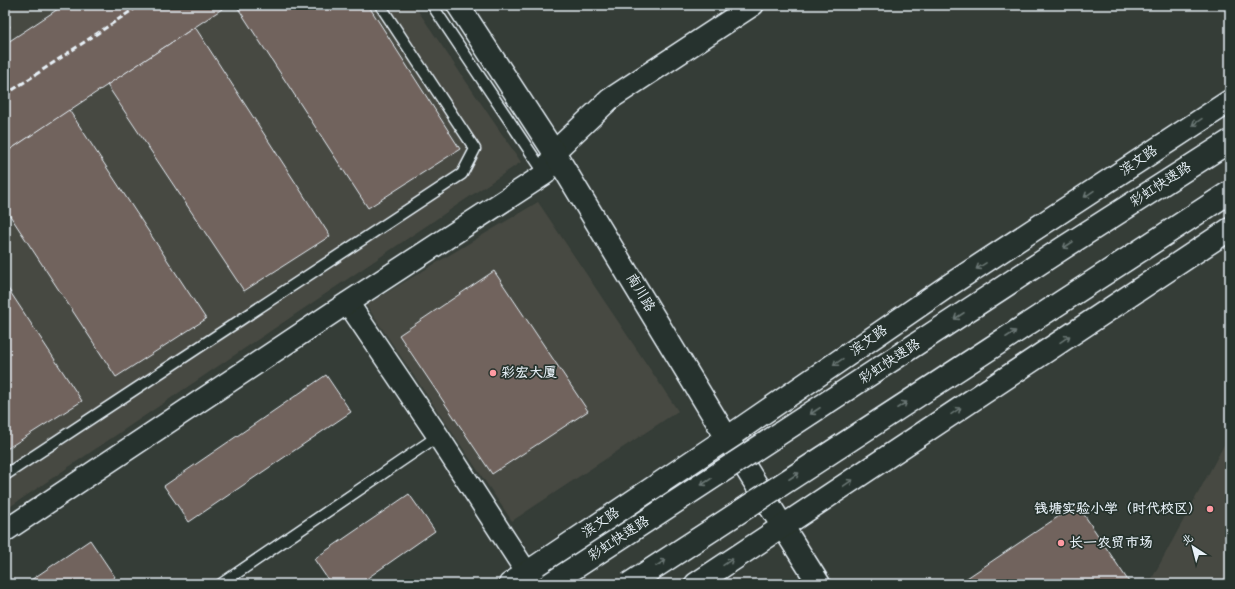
<svg xmlns="http://www.w3.org/2000/svg" width="1235" height="589" viewBox="0 0 1235 589" font-family="'Indie Flower','LXGW WenKai TC',sans-serif">
  <style>
    .built { fill: #474942 }
    .building { fill: #71645d; stroke: #e8f1f8 }
    .lines { fill: none; stroke-linecap: round; stroke-linejoin: round }
    .lane-casing { stroke: #e8f1f8; stroke-width: 13 }
    .street-casing { stroke: #e8f1f8; stroke-width: 24 }
    .secondary-casing { stroke: #e8f1f8; stroke-width: 25 }
    .primary-casing { stroke: #e8f1f8; stroke-width: 25 }
    .lane { stroke: #26332d; stroke-width: 10 }
    .street { stroke: #26332d; stroke-width: 21 }
    .secondary { stroke: #26332d; stroke-width: 22 }
    .primary { stroke: #26332d; stroke-width: 22 }
    .rail { stroke: #e8f1f8; stroke-width: 3; stroke-dasharray: 6 3; stroke-linecap: butt }
    .highway-bridge-casing { stroke: #e8f1f8; stroke-width: 25; stroke-linecap: butt }
    .highway-bridge { stroke: #26332d; stroke-width: 22 }
    .oneway { stroke: #6a7674 }
    .poi-dot { fill: #ff9aa2; stroke: #26332d; stroke-width: 1.5 }
    .labels { text-anchor: middle; dominant-baseline: central; stroke-width: 3.5; stroke-linejoin: round; paint-order: stroke }
    .street-label { font-size: 14px; fill: #e8f1f8; stroke: #26332d }
    .poi-label { font-size: 14px; font-weight: bold; fill: #e8f1f8; stroke: #26332d; text-anchor: start }
  </style>
  <rect width="100%" height="100%" fill="#353d37"/>
  <filter id="ink" filterUnits="userSpaceOnUse"><feTurbulence type="fractalNoise" baseFrequency=".025" numOctaves="2"/><feDisplacementMap in="SourceGraphic" scale="8" xChannelSelector="R" yChannelSelector="G"/><feConvolveMatrix kernelMatrix="1 2 1 2 8 2 1 2 1" color-interpolation-filters="sRGB"/></filter>
  <g filter="url(#ink)">
    <!-- built -->
    <g class="built">
      <path d="M5,5H414L521,162L5,510Z"/>
      <path d="M538,202L678,411L512,521L366,305Z"/>
      <path d="M1230,434V584H1149Z"/>
    </g>
    <!-- building -->
    <g class="building">
      <path d="M64,5H228L5,153V44Z"/>
      <path d="M236,5H368L460,149L368,208Z"/>
      <path d="M5,19L10,27L5,30Z"/>
      <path d="M195,27L330,236L244,291L107,85Z"/>
      <path d="M69,110L206,319L116,377L5,208V153Z"/>
      <path d="M494,271L588,411L492,474L399,335Z"/>
      <path d="M5,284L82,401L5,450Z"/>
      <path d="M326,375L351,412L189,522L164,486Z"/>
      <path d="M409,494L435,531L359,584H331L314,559Z"/>
      <path d="M1077,504L1129,582L1127,584H958Z"/>
      <path d="M90,540L115,577L104,584H25Z"/>
    </g>
    <g class="lines">
      <!-- lane casing -->
      <g class="lane-casing">
        <g id="lane">
          <path d="M432,5L545,174"/>
          <path d="M5,475L462,174L475,149L380,5"/>
          <path d="M221,584L438,436"/>
        </g>
      </g>
      <!-- street casing -->
      <g class="street-casing">
        <g id="street">
          <path d="M348,303L438,436L527,573"/>
          <path d="M5,531L335,311L545,174L554,152L610,99L753,5"/>
        </g>
      </g>
      <!-- secondary casing -->
      <g class="secondary-casing">
        <path id="secondary" d="M458,5L554,152L727,438L819,584"/>
      </g>
      <!-- primary casing -->
      <g class="primary-casing">
        <g id="primary">
          <path d="M510,584L727,438L948,286L1230,101"/>
          <path d="M696,584L1230,229"/>
        </g>
      </g>
      <!-- lane -->
      <use href="#lane" class="lane"/>
      <!-- street -->
      <use href="#street" class="street"/>
      <!-- secondary -->
      <use href="#secondary" class="secondary"/>
      <!-- primary -->
      <use href="#primary" class="primary"/>
      <!-- rail -->
      <path class="rail" d="M5,95L140,5"/>
      <!-- highway-bridge casing -->
      <g class="highway-bridge-casing">
        <g id="highway-bridge">
          <path d="M550,584L1063,248L1230,141"/>
          <path d="M629,584L1230,192"/>
        </g>
      </g>
      <!-- highway-bridge -->
      <use href="#highway-bridge" class="highway-bridge"/>
    </g>
    <!-- one-way arrows -->
    <defs><path id="oneway-shaft" d="M-6 0H5M1.5-3L5.5 0L1.5 3" fill="none" stroke-width="1.6" stroke-linecap="round" stroke-linejoin="round"/></defs>
    <g class="oneway">
      <use href="#oneway-shaft" transform="translate(1197 122) rotate(146)"/>
      <use href="#oneway-shaft" transform="translate(1089 194) rotate(146)"/>
      <use href="#oneway-shaft" transform="translate(1068 245) rotate(147)"/>
      <use href="#oneway-shaft" transform="translate(981 266) rotate(148)"/>
      <use href="#oneway-shaft" transform="translate(959 316) rotate(147)"/>
      <use href="#oneway-shaft" transform="translate(1011 334) rotate(-33)"/>
      <use href="#oneway-shaft" transform="translate(1065 339) rotate(-34)"/>
      <use href="#oneway-shaft" transform="translate(838 362) rotate(145)"/>
      <use href="#oneway-shaft" transform="translate(902 405) rotate(-33)"/>
      <use href="#oneway-shaft" transform="translate(815 411) rotate(147)"/>
      <use href="#oneway-shaft" transform="translate(956 411) rotate(-34)"/>
      <use href="#oneway-shaft" transform="translate(794 476) rotate(-33)"/>
      <use href="#oneway-shaft" transform="translate(706 482) rotate(147)"/>
      <use href="#oneway-shaft" transform="translate(848 483) rotate(-34)"/>
      <use href="#oneway-shaft" transform="translate(728 562) rotate(-34)"/>
      <use href="#oneway-shaft" transform="translate(661 563) rotate(-33)"/>
    </g>
  </g>
  <!-- markers -->
  <g class="poi-dot">
    <circle cx="493" cy="373" r="4"/>
    <circle cx="1210" cy="509" r="4"/>
    <circle cx="1061" cy="543" r="4"/>
  </g>
  <g class="labels">
    <!-- street labels -->
    <g class="street-label">
      <text transform="translate(1139 161) rotate(-34)">滨文路</text>
      <text transform="translate(1161 185) rotate(-33)">彩虹快速路</text>
      <text transform="translate(640 293) rotate(59)">南川路</text>
      <text transform="translate(869 341) rotate(-35)">滨文路</text>
      <text transform="translate(890 362) rotate(-33)">彩虹快速路</text>
      <text transform="translate(601 523) rotate(-34)">滨文路</text>
      <text transform="translate(619 539) rotate(-33)">彩虹快速路</text>
    </g>
    <!-- poi labels -->
    <g class="poi-label">
      <text x="501" y="373">彩宏大厦</text>
      <text x="1202" y="509" text-anchor="end">钱塘实验小学（时代校区）</text>
      <text x="1069" y="543">长一农贸市场</text>
    </g>
  </g>
  <!-- margin -->
  <rect width="1235" height="589" fill="none" stroke="#26332d" stroke-width="20"/>
  <rect x="10" y="10" width="1215" height="569" fill="none" stroke="#e8f1f8" stroke-width="1.5" filter="url(#ink)"/>
  <!-- north arrow -->
  <g transform="translate(1193 547) rotate(324)" stroke="#26332d" stroke-width="3" paint-order="stroke">
  <path d="M0-3L7 15L0 10L-7 15Z" fill="#e8f1f8"/>
  <text y="-6" font-size="11" font-weight="bold" text-anchor="middle" fill="#e8f1f8">北</text>
  </g>
</svg>
